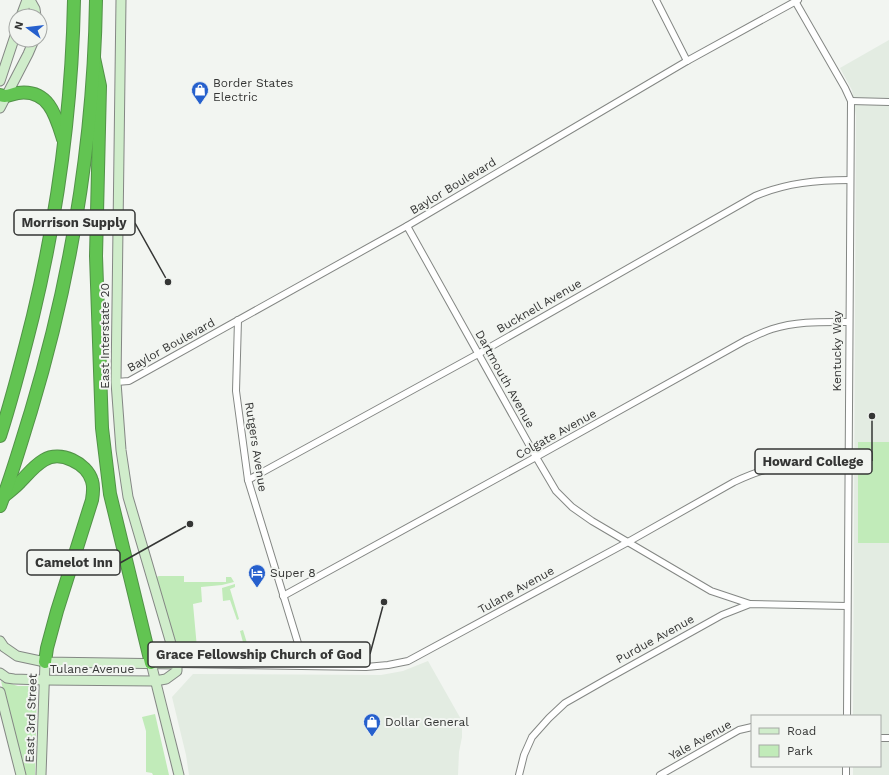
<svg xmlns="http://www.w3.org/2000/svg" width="889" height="775" viewBox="0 0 889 775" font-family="'Work Sans',sans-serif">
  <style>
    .built { fill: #e3ece2 }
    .green { fill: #c1ebb9 }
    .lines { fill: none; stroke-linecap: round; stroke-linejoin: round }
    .street-casing { stroke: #848784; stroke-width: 8 }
    .secondary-casing { stroke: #848784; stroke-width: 11 }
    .highway-casing { stroke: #529248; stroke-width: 14 }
    .street { stroke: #fff; stroke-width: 6 }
    .secondary { stroke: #d0edcb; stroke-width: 9 }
    .highway { stroke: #62c452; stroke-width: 12 }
    .labels { text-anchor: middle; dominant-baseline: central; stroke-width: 4; stroke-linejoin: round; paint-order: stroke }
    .poi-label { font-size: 12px; fill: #353635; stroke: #f2f5f1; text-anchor: start }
    .street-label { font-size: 12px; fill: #353635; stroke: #f2f5f1 }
    .leader { fill: none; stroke: #353635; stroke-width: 1.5 }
    .callout-dot { fill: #353635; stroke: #f2f5f1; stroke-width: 1.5 }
    .callout { fill: #f2f5f1; stroke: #353635; stroke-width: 1.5 }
    .callout-label { font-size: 13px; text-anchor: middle; font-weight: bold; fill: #353635 }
  </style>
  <rect width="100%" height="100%" fill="#f2f5f1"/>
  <!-- built -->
  <g class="built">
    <path d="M889,40V775H853V766H880V716H853L856,116L852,90L840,68Z"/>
    <path d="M428,661L462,721V737L459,752L458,775H189L186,755L172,697L193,674L381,675L403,671Z"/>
  </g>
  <!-- green -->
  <g class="green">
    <rect x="858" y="442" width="31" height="101"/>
    <path d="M159,576H184V582H226V577H231L234,582L222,585L201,587L202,602L193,604L197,648L244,646L240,631L243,630L251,656L250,659L247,660H184L181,659L156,577Z"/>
    <path d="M235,584V587L230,589L239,619L237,620L230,600L223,601L222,588Z"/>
    <path d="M1,681L18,686H34L37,688L35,775H23Z"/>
    <path d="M155,714L169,775H153L152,773L146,772V731L142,717Z"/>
  </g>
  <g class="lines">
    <!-- street casing -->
    <g class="street-casing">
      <g id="street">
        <path d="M656,0L687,61"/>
        <path d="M795,1L845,88L851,101L847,716"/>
        <path d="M851,101L889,102"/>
        <path d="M407,226L536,457L556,491L572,507L592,521L711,591L750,604"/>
        <path d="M238,320L236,391L248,480L305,666"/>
        <path d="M116,382L129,381L407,226L687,61L798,0"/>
        <path d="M248,480L478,354L755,196C786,183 817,180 850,180"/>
        <path d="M283,596L536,457L746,340C755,336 763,332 772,329C797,321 822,322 849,322"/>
        <path d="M177,664L366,667L388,665L408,661L628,542L734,482C751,474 769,467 788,465C808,462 828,463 848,464"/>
        <path d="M880,738H889"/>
        <path d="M519,775L524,755L532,737L549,718L565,703L607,679L722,615L750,604L847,606"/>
        <path d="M660,775L739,730L752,727"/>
        <path d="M846,775V766"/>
      </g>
    </g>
    <!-- secondary casing -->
    <g class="secondary-casing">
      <g id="secondary">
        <path d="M30,0L35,9L36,16"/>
        <path d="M21,16L27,0"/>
        <path d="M0,81L16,33"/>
        <path d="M0,108L28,54L34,40"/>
        <path d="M0,641L4,647L17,656L45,662L177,664"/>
        <path d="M151,663L179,775"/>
        <path d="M0,673L7,678L14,679L44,680L155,681L166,679L177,671V664L128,497L121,450L116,382L121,0"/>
        <path d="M0,692L21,775"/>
        <path d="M41,775L45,662"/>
      </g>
    </g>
    <!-- highway casing -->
    <g class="highway-casing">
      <g id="highway">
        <path d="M94,58L100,86L96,256L102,428L110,494L151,663"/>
        <path d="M0,95C7,98 11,94 18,93C49,89 56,116 63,139"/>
        <path d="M0,436C13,396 23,356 33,316C58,212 72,107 74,0"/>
        <path d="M4,496C10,491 16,487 21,481C28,474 34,466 44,460C60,450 87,463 92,481C94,487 93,494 92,500L57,611L47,648L45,662"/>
        <path d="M0,506C12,475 21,443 31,411C71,278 94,139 96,0"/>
      </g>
    </g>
    <!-- street -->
    <use href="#street" class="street"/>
    <!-- secondary -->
    <use href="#secondary" class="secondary"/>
    <!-- highway -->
    <use href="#highway" class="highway"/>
  </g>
  <!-- icons -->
  <defs>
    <g id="shop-pin" transform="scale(0.9)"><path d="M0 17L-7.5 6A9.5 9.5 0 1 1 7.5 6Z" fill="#2660cd" stroke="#f2f5f1"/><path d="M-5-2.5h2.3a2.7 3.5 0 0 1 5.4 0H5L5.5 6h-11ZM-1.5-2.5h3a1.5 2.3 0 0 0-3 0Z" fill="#fff"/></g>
    <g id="hotel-pin" transform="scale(0.9)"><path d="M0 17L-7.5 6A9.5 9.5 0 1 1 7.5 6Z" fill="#2660cd" stroke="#f2f5f1"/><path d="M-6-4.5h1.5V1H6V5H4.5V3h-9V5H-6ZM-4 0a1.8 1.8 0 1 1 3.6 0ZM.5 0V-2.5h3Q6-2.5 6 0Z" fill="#fff"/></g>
  </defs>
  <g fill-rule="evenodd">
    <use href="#shop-pin" x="200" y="90"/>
    <use href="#hotel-pin" x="257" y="573"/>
    <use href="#shop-pin" x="372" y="722"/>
  </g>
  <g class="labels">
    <!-- poi labels -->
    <g class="poi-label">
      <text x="213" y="83">Border States<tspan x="213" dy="14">Electric</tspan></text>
      <text x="270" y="573">Super 8</text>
      <text x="385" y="722">Dollar General</text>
    </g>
    <!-- street labels -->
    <g class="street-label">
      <text transform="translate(453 186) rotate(-31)">Baylor Boulevard</text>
      <text transform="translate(539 306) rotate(-30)">Bucknell Avenue</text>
      <text transform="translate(105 336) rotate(-90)">East Interstate 20</text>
      <text transform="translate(171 345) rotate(-29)">Baylor Boulevard</text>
      <text transform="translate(837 351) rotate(-90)">Kentucky Way</text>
      <text transform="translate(505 379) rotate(61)">Dartmouth Avenue</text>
      <text transform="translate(556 434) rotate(-29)">Colgate Avenue</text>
      <text transform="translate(256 447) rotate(81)">Rutgers Avenue</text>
      <text transform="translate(516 590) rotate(-29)">Tulane Avenue</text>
      <text transform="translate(655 639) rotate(-29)">Purdue Avenue</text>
      <text x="92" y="669">Tulane Avenue</text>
      <text transform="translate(31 718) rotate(-88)">East 3rd Street</text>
      <text transform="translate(700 740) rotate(-29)">Yale Avenue</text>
    </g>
  </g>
  <!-- callouts -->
  <path class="leader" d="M168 282L135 223M872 416L872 461M190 524L120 563M384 602L370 654"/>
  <g class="callout-dot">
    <circle cx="168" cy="282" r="4"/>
    <circle cx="872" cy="416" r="4"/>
    <circle cx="190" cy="524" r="4"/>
    <circle cx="384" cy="602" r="4"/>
  </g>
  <g class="callout">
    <rect x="14" y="210" width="121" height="25" rx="4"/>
    <rect x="755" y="449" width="117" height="25" rx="4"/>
    <rect x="27" y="550" width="93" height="25" rx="4"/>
    <rect x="148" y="642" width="222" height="25" rx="4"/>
  </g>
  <g class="callout-label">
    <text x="74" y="227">Morrison Supply</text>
    <text x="813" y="466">Howard College</text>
    <text x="74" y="567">Camelot Inn</text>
    <text x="259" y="659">Grace Fellowship Church of God</text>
  </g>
  <!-- legend -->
  <rect x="751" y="715" width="130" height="52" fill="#f2f5f1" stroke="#a6a9a6"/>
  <rect x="759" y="728" width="20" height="6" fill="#d0edcb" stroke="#a6a9a6"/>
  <text x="787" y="735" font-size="12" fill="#353635">Road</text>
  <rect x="759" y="745" width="20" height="12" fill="#c1ebb9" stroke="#a6a9a6"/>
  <text x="787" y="755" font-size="12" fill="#353635">Park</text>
  <!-- north arrow -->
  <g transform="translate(28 28) rotate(285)"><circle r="19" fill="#f2f5f1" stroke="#a6a9a6"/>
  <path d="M0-3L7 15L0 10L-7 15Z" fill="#2660cd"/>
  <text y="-6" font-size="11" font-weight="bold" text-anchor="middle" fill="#353635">N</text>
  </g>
</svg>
